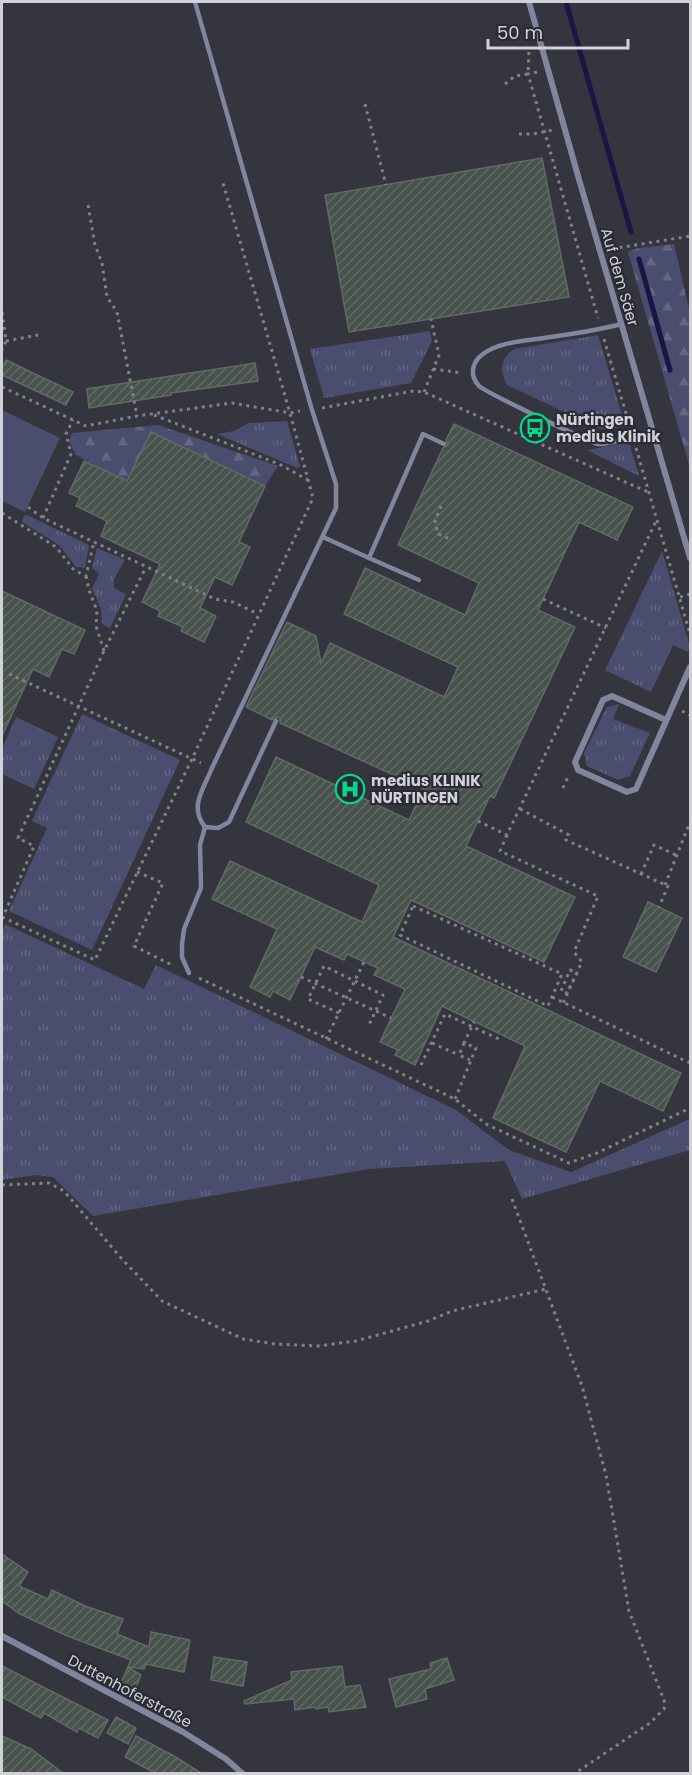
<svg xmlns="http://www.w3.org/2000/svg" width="692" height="1775" viewBox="0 0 692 1775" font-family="Poppins,sans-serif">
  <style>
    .grass { fill: url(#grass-tufts) }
    .forest { fill: url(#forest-firs) }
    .green { fill: #4a4d6d }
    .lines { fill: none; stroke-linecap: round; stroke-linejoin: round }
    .stream { stroke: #191644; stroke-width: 5 }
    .building { fill: url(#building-hatch); stroke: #606b64; stroke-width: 1.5 }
    .path { stroke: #7f8088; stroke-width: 3; stroke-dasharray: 3 4.5; stroke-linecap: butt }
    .service { stroke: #82859e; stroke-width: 4.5 }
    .minor { stroke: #82859e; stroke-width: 6 }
    .labels { text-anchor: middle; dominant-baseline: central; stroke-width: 4.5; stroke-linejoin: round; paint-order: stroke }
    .street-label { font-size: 15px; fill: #d1d1d8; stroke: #2a2b34 }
    .poi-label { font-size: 15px; font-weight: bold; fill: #d1d1d8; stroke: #2a2b34; text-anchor: start }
  </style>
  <defs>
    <pattern id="grass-tufts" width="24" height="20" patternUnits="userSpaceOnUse" patternTransform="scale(1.5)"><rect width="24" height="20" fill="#4a4d6d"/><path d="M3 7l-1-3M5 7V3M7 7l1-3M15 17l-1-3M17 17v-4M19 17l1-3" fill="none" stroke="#636681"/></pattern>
    <pattern id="forest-firs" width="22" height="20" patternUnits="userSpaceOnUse" patternTransform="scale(1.5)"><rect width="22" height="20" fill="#4a4d6d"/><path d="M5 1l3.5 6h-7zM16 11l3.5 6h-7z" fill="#636681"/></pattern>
    <pattern id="building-hatch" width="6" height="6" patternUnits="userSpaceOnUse" patternTransform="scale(1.5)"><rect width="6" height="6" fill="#48524c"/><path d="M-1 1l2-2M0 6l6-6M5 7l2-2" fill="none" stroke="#616a65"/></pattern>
  </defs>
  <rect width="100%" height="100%" fill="#34353f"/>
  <!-- grass -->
  <g class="grass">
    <path d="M430,331L432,341L411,383L324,398L310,349Z"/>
    <path d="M598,335L625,425C616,429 608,430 598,428L507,385C499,370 500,359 514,349Z"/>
    <path d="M287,421L300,466L297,468L217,434L234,431L249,423Z"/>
    <path d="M629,442L639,476L587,450Z"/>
    <path d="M25,514L89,545L85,568L76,567L59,545L22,522Z"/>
    <path d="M97,548L125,560L114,579V588L126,594L110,628L102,624L101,609L92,588L99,574L92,568Z"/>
    <path d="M662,551L690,647L688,652L673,645L651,692L605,670Z"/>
    <path d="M619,704L613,719L650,733L630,776L618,780L587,766L584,753L607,707Z"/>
    <path d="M82,714L180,760L92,950L9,911L47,828L32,821Z"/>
    <path d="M16,717L58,737L34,789L2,774V749Z"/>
    <path d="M5,924L144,989L156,965L456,1110L509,1150L571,1172L690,1119V1150L522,1199L505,1161L369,1169L93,1216L53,1177L36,1175L2,1180V930Z"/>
  </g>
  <!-- forest -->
  <g class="forest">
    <path d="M674,244L690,313V468L628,252L638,248Z"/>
    <path d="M158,425L278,466L265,486L151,432L114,510L117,477L76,455L69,441L72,433Z"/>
  </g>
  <!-- green -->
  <path class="green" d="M2,410L60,438L25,512L2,501Z"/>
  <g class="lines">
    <!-- stream -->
    <g class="stream">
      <path d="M566,2L631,232"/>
      <path d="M639,259L670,370"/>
    </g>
  </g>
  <!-- building -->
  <g class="building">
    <path d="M542,158L569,297L349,332L325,195Z"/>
    <path d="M6,360L73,392L66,405L2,375V369Z"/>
    <path d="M255,363L258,381L171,393V395L89,408L87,389Z"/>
    <path d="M454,424L633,507L617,540L579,522L538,610L575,627L494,798L490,796L466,846L575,897L544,962L411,900L393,937L681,1073L663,1111L600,1081L566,1152L493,1118L525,1046L442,1006L415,1065L395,1055L398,1050L380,1042L405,989L374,975L378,968L347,954L344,960L315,947L290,1000L273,991L270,997L250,987L277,929L212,899L230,861L362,922L379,885L246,822L276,757L409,820L424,789L280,723V719L277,717L272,720L246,707L287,622L316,636L321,663L330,643L444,697L458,667L344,614L365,568L465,615L479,583L398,545L443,448L448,445L446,440Z"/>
    <path d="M151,432L265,486L239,542L250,547L232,585L215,577L200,608L216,616L204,642L181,631L183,627L158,616L160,611L142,602L160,564L101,536L107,521L76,506L80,498L69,493L84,461L127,481Z"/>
    <path d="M2,591L85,630L74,654L62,649L49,677L33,669L2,736Z"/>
    <path d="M648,902L682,918L656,972L623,957Z"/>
    <path d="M2,1554L28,1572L19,1586L48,1599L52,1590L85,1606L123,1619L117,1634L149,1647L151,1632L190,1640L184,1672L146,1664L144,1669L128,1667L131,1660L65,1635L20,1614L2,1601Z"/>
    <path d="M214,1657L247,1662L243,1686L211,1680Z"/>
    <path d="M447,1658L454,1680L425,1689L427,1699L396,1707L389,1679L431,1669L430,1663Z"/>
    <path d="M2,1666L108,1720L98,1738L79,1728L77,1732L44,1713L41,1718L2,1697Z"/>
    <path d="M342,1666L345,1687L360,1685L366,1707L329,1712L328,1707L316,1709L315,1707L295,1710L294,1699L245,1704L244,1701L292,1680L291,1672Z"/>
    <path d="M128,1667L141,1675L134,1692L121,1689V1683Z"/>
    <path d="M116,1717L136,1728L128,1744L107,1733Z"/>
    <path d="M2,1736L31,1749L63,1773H2Z"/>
    <path d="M136,1736L174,1756L201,1773H155L125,1757Z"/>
  </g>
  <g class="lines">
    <!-- path -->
    <g class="path">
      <path d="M537,72L528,74L598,318"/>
      <path d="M505,84L515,76L528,74L529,50"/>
      <path d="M365,104L386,185"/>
      <path d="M519,134H533L553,130"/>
      <path d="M88,205L95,245L102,263L107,297L117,312L137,416"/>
      <path d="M612,249L690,236"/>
      <path d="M2,312L6,341L2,350"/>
      <path d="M604,339L630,427"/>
      <path d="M6,341L38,335"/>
      <path d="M433,369L462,373"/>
      <path d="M2,387L86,426L137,416L232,403L290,413L300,411"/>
      <path d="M424,392L439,355L431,319"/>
      <path d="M322,408L413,391L424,392L650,493"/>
      <path d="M154,415L279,464L308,480"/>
      <path d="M636,448L690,634"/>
      <path d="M441,506L435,521L438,534L452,540"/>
      <path d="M28,507L43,518L215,599L233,602L258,614"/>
      <path d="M2,513L56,547L74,570L86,576L94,542"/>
      <path d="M43,518L71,454L66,434L73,420"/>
      <path d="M86,576L89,590L97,611L96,626L104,651"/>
      <path d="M680,597L690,594"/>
      <path d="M543,599L606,628"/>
      <path d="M9,674L201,763"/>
      <path d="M682,711L690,715"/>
      <path d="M563,788L568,777"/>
      <path d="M520,809L569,835L566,840L668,886L659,907"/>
      <path d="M478,821L507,835L657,519"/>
      <path d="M507,835L500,851L598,896L574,952L582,962L567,993L561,991L570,970L577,973L563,1003"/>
      <path d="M137,872L163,883L134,946L174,966"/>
      <path d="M641,874L654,845L676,855"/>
      <path d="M665,885L690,822"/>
      <path d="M413,906L562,974L548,1006L400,935Z"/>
      <path d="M2,917L95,960L192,759L313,498L290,413L223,183"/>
      <path d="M2,919L34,846L18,838L104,651L146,567"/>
      <path d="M301,977L391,1018"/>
      <path d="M199,978L455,1099L486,1124L569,1163L597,1153L690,1108"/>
      <path d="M552,997L690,1063"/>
      <path d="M339,1013L308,999L324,966L383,995L368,1027"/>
      <path d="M326,1039L364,962"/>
      <path d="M432,1043L459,1055"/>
      <path d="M464,1043L459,1055L470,1060"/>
      <path d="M421,1065L445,1014L501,1040"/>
      <path d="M455,1099L476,1048L464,1043L474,1022"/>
      <path d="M2,1185L49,1183L64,1191L122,1259L162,1301L243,1339L275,1344L318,1346L356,1341L428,1321L452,1311L546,1289"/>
      <path d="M512,1199L582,1386L606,1475L629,1611L665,1703L664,1709L650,1723L574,1774"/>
    </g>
    <!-- service -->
    <g class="service">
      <path d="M195,2L312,410L336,484V508L212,768C203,790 189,807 205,827L218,828L229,822L276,721"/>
      <path d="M621,324C596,331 570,334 544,338C524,341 499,342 483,354C472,362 469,375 479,386C485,392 591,443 598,444C610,445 639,435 652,432"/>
      <path d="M323,537L369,558L423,434L444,444"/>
      <path d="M369,558L419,580"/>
      <path d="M189,973L182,957V944L184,929L201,888L200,845L205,827"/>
    </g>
    <!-- minor -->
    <g class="minor">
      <path d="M529,2L578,176L690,558"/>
      <path d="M666,720L612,696L603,700L575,762L578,770L627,792L636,789L690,667"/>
      <path d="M2,1636L183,1732L226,1759L243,1774"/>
    </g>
  </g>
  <!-- icons -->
  <defs>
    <g id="bus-ring" transform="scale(1.5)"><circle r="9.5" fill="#2a2b34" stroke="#02d98b" stroke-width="1.5"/><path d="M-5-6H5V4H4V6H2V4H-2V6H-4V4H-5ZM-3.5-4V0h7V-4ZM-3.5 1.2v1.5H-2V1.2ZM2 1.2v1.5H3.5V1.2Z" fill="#02d98b"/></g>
    <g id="hospital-ring" transform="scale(1.5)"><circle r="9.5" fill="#2a2b34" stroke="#02d98b" stroke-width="1.5"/><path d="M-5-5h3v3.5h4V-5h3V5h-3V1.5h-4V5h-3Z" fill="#02d98b"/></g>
  </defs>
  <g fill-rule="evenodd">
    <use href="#bus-ring" x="535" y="428"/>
    <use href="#hospital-ring" x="350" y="789"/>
  </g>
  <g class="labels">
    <!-- street labels -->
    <g class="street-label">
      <text transform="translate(620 277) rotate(74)">Auf dem Säer</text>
      <text transform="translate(130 1691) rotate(28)">Duttenhoferstraße</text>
    </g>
    <!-- poi labels -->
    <g class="poi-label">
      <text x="556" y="419">Nürtingen<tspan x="556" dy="17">medius Klinik</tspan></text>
      <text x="371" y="780">medius KLINIK<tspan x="371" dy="17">NÜRTINGEN</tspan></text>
    </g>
  </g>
  <!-- border -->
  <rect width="692" height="1775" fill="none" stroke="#d1d1d8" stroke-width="6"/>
  <!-- scale -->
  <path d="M488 39v9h140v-9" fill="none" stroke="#d1d1d8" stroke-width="3"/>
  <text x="497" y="39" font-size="18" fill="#d1d1d8" stroke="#2a2b34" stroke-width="4.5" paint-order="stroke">50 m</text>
</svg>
